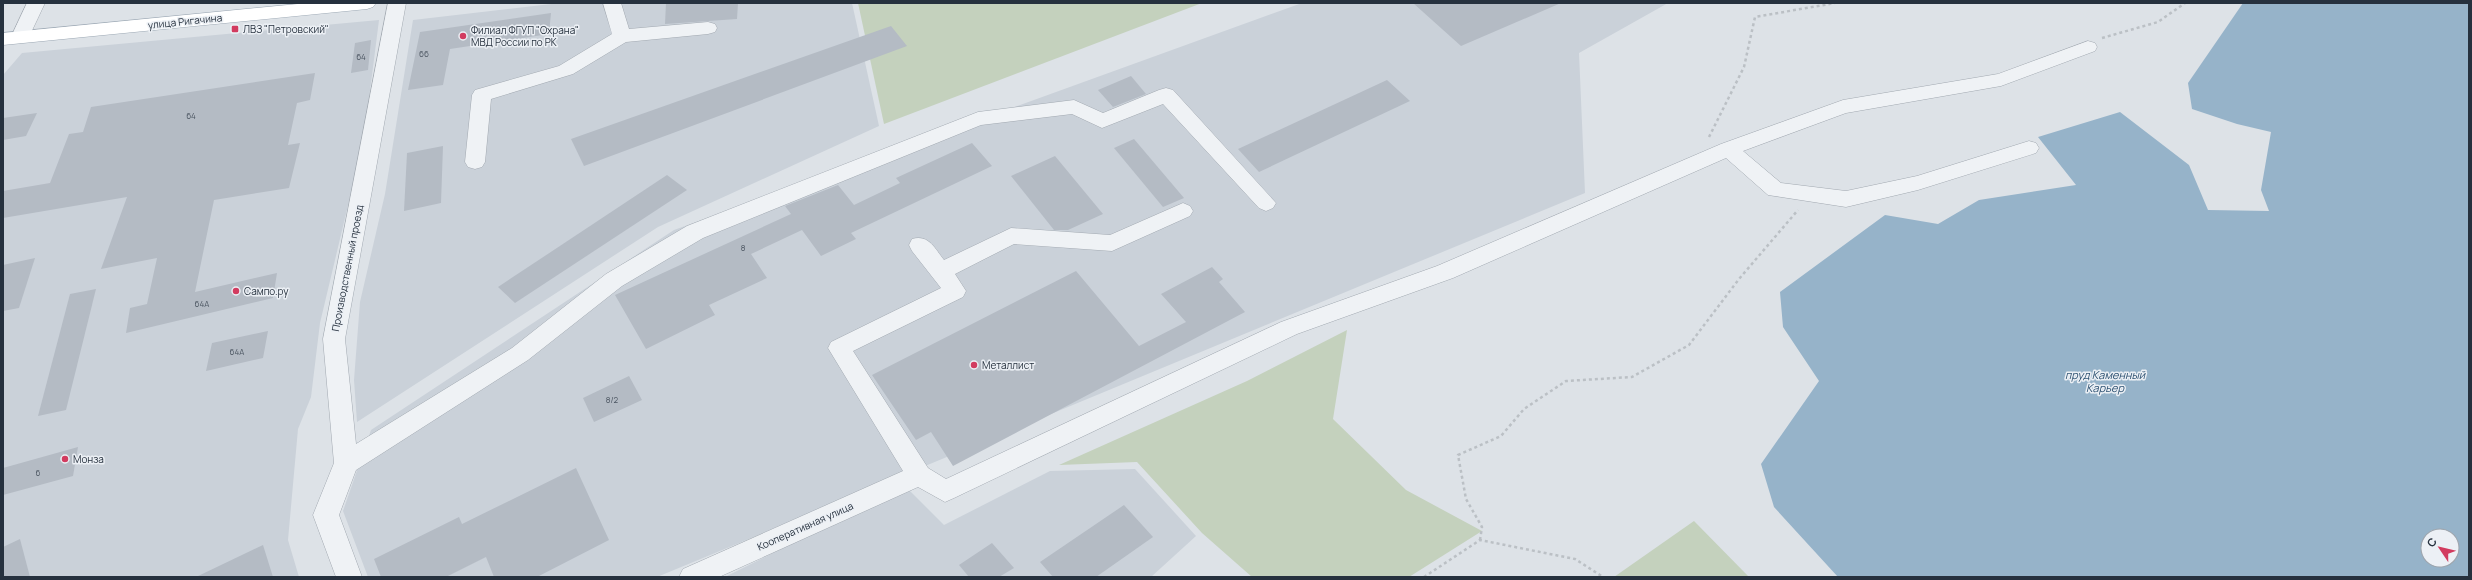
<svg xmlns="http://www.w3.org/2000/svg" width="2472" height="580" viewBox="0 0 2472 580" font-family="Manrope,sans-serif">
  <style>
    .built { fill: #cad1d9 }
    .green { fill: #c4d1bd }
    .water { fill: #96b3c9; fill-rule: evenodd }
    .building { fill: #b4bbc4 }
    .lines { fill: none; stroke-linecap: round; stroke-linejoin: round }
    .minor-casing { stroke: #a2a9b1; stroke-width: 1 }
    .major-casing { stroke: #9ba7b3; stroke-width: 1 }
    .path { stroke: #bbc0c5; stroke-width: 2.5; stroke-dasharray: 3 3; stroke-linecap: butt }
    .minor { fill: #eff2f5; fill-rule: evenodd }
    .major { fill: #fff; fill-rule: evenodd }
    .poi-dot { fill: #d23b5f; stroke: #ecf0f5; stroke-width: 1.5 }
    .labels { text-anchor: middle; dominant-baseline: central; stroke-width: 3; stroke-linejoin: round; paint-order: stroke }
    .number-label { font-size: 8px; fill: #4a5460 }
    .street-label { font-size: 10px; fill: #26313e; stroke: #ecf0f5 }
    .poi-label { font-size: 10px; fill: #26313e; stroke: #ecf0f5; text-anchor: start }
    .water-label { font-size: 11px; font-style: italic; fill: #2f5373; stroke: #ecf0f5 }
  </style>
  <rect width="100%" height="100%" fill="#dde2e7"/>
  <!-- built -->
  <g class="built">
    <path d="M560,3H852L879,126L658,227L357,422L354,380L360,302L385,194L413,20Z"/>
    <path d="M1302,3H1668L1579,53L1585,193L657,577H368L343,511L371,430L674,230Z"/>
    <path d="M379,20L364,138L320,323L311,397L298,429L288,540L299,577H3V75L22,53Z"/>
    <path d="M1135,469L1196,536L1151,577H725L906,487L944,525L1050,471Z"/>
  </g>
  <!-- green -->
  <g class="green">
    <path d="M858,3H1202L884,124Z"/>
    <path d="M1347,330L1333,419L1406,490L1482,531L1409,577H1252L1202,533L1137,462L1059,465L1247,381Z"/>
    <path d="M1694,521L1749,577H1614Z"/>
  </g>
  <!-- water -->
  <path class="water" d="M2243,3H2469V577H1838L1774,507L1761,464L1819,381L1783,327L1780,292L1885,215L1938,224L1979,200L2076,185L2038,137L2120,112L2189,165L2208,210L2269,211L2261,190L2271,132L2237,124L2192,109L2188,83ZM2428,536H2452V560H2428Z"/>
  <!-- building -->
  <g class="building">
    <path d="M666,3H738L737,19L665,24Z"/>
    <path d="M1413,3H1561L1461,46Z"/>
    <path d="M551,13L549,34L450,49L443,85L408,90L420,32Z"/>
    <path d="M891,26L907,46L584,166L571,139Z"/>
    <path d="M371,40L368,70L351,73L355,43Z"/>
    <path d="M315,73L310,100L297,103L288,145L300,143L289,188L214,200L195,292L277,273L273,298L126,333L130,308L147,304L157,258L101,269L127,197L3,218V191L50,183L69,134L83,132L91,107Z"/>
    <path d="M1131,76L1146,94L1113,107L1098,90Z"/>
    <path d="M1387,80L1410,101L1259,172L1238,149Z"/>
    <path d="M37,113L26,136L3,140V118Z"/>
    <path d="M1134,139L1184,198L1163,207L1114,148Z"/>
    <path d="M972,143L992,166L851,233L856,239L821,256L802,230L751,254L767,278L709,305L715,315L646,349L615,295L791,214L785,206L838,185L854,205L900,183L896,178Z"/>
    <path d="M443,146L441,203L404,211L407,153Z"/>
    <path d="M1055,156L1103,214L1068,230H1054L1011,176Z"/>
    <path d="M667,175L687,190L515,303L498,287Z"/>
    <path d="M35,258L19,308L3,311V265Z"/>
    <path d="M1212,267L1223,279L1219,282L1245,312L953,466L931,432L916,440L872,375L1076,271L1139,346L1186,322L1161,294Z"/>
    <path d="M96,289L66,410L38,416L70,294Z"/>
    <path d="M268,331L263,358L206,371L212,343Z"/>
    <path d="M629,376L642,400L594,422L583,398Z"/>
    <path d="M78,447L73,476L3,495V468Z"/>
    <path d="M576,468L609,540L537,577H494L486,557L446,577H381L374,559L459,517L462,524Z"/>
    <path d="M1124,505L1153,537L1096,577H1053L1040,562Z"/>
    <path d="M20,539L30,577H3V547Z"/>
    <path d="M992,543L1014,568L999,577H969L959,565Z"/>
    <path d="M263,545L273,577H196Z"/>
  </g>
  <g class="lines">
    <!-- minor casing -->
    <g class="minor-casing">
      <g id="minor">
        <path d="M27,3H45L29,37L27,41L20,43L13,41L11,37Z"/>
        <path d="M388,3H406L345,339L356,444L512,348L606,274L687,226L978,112L1074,100L1103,113L1159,90L1166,88L1173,90L1276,203L1273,208L1266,211L1259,208L1163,104L1102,128L1072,114L981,125L703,238L622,286L528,360L356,470L339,515L362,577H336L313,515L334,463L323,339Z"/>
        <path d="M603,3H621L629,29L708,22L715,24L717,28L715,32L708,34L626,42L573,74L491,99L485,162L482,167L475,169L468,167L465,162L472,95L475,90L559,66L612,34Z"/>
        <path d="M2088,41L2095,43L2097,47L2095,51L2001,86L1846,113L1743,151L1781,183L1846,191L1917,176L2029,141L2036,143L2039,148L2036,153L1918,190L1846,207L1768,195L1726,158L1453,278L1297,334L954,498L945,502L918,487L719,577H679L683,569L903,471L828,348L831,342L941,288L912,251L909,245L912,239C929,234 935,249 944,260L1011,228L1110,235L1183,203L1190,206L1193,211L1190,216L1112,251L1014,244L955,274L966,291L963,297L853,351L928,468L946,479L1281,322L1437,266L1721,144L1843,100L1998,74Z"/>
      </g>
    </g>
    <!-- major casing -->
    <g class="major-casing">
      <path id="major" d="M308,3H376L373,7L367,9L3,45V33Z"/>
    </g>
    <!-- path -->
    <g class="path">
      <path d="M2102,38L2158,22L2185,3"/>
      <path d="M1709,137L1744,67L1755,17L1835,3"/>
      <path d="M1480,540L1482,527L1466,499L1458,455L1501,436L1524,409L1566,381L1632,377L1689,345L1739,279L1798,210"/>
      <path d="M1424,577L1480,540L1575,559L1603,577"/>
    </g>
    <!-- minor -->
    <use href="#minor" class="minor"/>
    <!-- major -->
    <use href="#major" class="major"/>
  </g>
  <!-- markers -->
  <g class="poi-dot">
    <rect x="231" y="25" width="8" height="8" rx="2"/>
    <circle cx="463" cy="36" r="4"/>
    <circle cx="236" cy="291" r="4"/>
    <circle cx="974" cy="365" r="4"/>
    <circle cx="65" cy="459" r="4"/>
  </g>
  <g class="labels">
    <!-- number labels -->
    <g class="number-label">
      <text x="424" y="53">66</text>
      <text x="361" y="56">64</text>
      <text x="191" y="115">64</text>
      <text x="743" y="247">8</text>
      <text x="202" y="303">64А</text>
      <text x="237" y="351">64А</text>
      <text x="612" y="399">8/2</text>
      <text x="38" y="472">6</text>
    </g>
    <!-- street labels -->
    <g class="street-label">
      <text transform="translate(185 21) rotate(-6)">улица Ригачина</text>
      <text transform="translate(347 268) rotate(-79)">Производственный проезд</text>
      <text transform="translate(805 526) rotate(-24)">Кооперативная улица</text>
    </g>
    <!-- poi labels -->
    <g class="poi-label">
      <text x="243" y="29">ЛВЗ "Петровский"</text>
      <text x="471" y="30">Филиал ФГУП "Охрана"<tspan x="471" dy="12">МВД России по РК</tspan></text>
      <text x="244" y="291">Сампо.ру</text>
      <text x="982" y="365">Металлист</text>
      <text x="73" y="459">Монза</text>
    </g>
    <!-- water labels -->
    <g class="water-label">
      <text x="2105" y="374">пруд Каменный<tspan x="2105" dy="13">Карьер</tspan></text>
    </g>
  </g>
  <!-- border -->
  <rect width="2472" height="580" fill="none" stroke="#26313e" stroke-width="8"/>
  <!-- north arrow -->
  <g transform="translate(2440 548) rotate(305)"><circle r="19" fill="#ecf0f5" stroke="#9da4ac"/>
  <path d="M0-3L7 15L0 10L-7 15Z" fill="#d23b5f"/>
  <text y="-6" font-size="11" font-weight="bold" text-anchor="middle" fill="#26313e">С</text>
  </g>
</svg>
